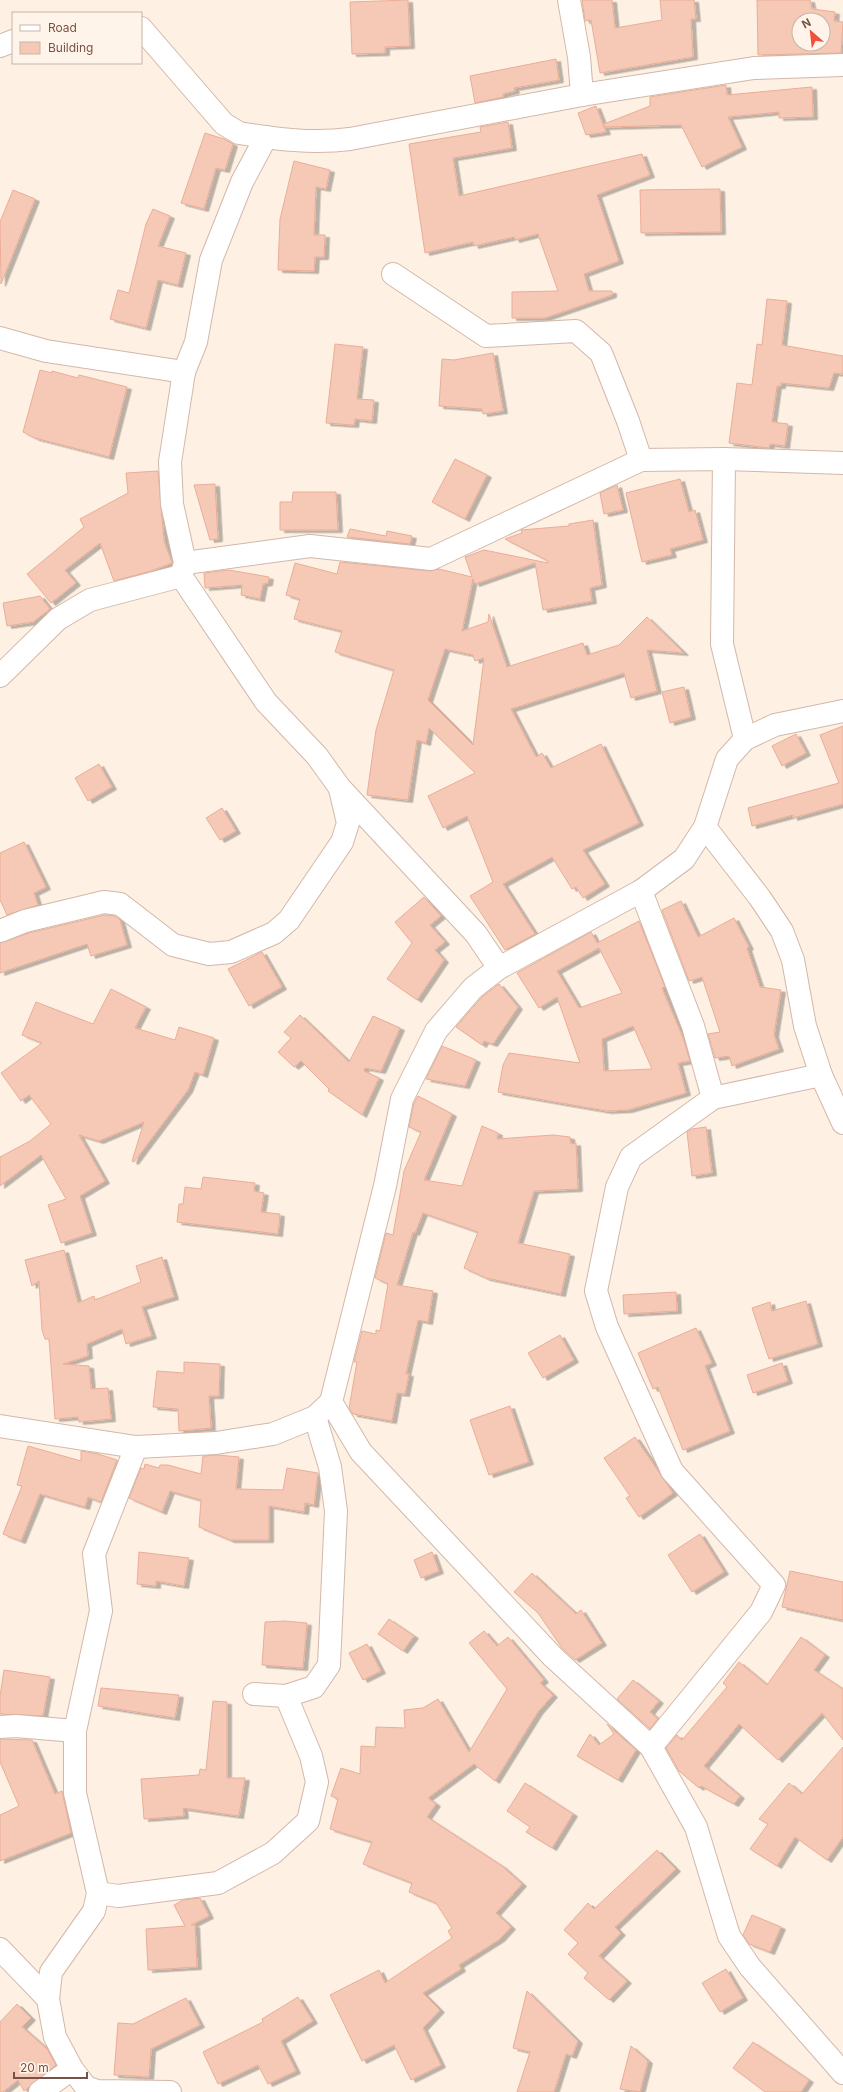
<svg xmlns="http://www.w3.org/2000/svg" width="843" height="2092" viewBox="0 0 843 2092" font-family="Inter,sans-serif">
  <style>
    .building { fill: #f6c9b7; stroke: #eaad96; fill-rule: evenodd; filter: url(#shadow) }
    .lines { fill: none; stroke-linecap: round; stroke-linejoin: round }
    .street-casing { stroke: #d2b8aa; stroke-width: 24 }
    .street { stroke: #fff; stroke-width: 22 }
  </style>
  <defs>
    <filter id="shadow"><feDropShadow dx="4.5" dy="2.5" stdDeviation="0" flood-color="#0004"/></filter>
  </defs>
  <rect width="100%" height="100%" fill="#fef0e2"/>
  <!-- building -->
  <g class="building">
    <path d="M408,0L410,46L385,47V53L352,54L350,2Z"/>
    <path d="M582,0H612L615,28L662,20L660,0H694L696,19H691L693,57L600,73L591,20L585,21Z"/>
    <path d="M757,0H810L812,9L835,12L834,21L843,22L841,53L758,55ZM799,20H823V44H799Z"/>
    <path d="M556,59L559,80L514,88L515,91L503,94V97L475,103L470,76Z"/>
    <path d="M726,85L727,95L812,87L813,117L779,118V112L728,117L742,147L702,167L681,125L604,127V124L650,106V97Z"/>
    <path d="M596,106L606,132L586,135L578,113Z"/>
    <path d="M508,122L512,148L453,158L459,196L642,154L650,175L597,195L619,261L584,274L589,291H612V295L545,318H512V292L558,291L538,234L515,240L514,237L474,246L473,242L425,253L409,144L481,132L480,127Z"/>
    <path d="M205,133L224,139L233,144L225,170L216,168L204,209L181,203Z"/>
    <path d="M294,161L330,170L326,189L316,187L314,235H325L324,257H315L314,271L278,270L280,219Z"/>
    <path d="M720,189L721,232L641,233L640,190Z"/>
    <path d="M13,190L35,199L1,284L0,222Z"/>
    <path d="M153,209L170,216L158,246L186,253L178,285L158,280L146,328L110,319L118,290L129,293L146,224Z"/>
    <path d="M767,299L787,301L782,345L843,356V374L834,373L829,388L781,383V386H777L772,422L788,424L785,446L770,444L769,448L729,443L737,383L752,385L757,344L762,345Z"/>
    <path d="M335,344L363,347L357,399L374,400L372,421L355,419L354,425L326,423Z"/>
    <path d="M493,353L503,411L483,414L482,409L439,406L442,359L454,360Z"/>
    <path d="M40,370L52,373V371L78,378L79,375L127,387L109,457L35,438L23,432Z"/>
    <path d="M455,459L487,475L465,519L432,502Z"/>
    <path d="M158,471L164,541L172,563L151,571L114,581L100,543L65,570L76,583L51,603L27,574L84,527L80,519L128,493L126,473Z"/>
    <path d="M680,479L689,512L695,510L703,540L670,549L672,555L642,562L626,493Z"/>
    <path d="M215,484L218,539L210,540L194,485Z"/>
    <path d="M617,485L623,510L604,514L600,493Z"/>
    <path d="M293,492H336L338,530H280V502H292Z"/>
    <path d="M593,520L602,585L590,588L592,601L543,610L535,563L475,584L473,579L462,631L488,622L489,614L507,667L583,643L587,655L619,645L647,617L684,653L647,650L657,691L631,698L624,673L511,709L536,757L542,753L551,768L601,744L639,823L583,850L605,884L583,898L576,887L572,889L552,857L503,884L535,934L505,950L470,896L493,882L467,816L443,828L428,796L475,773L429,728L426,743L417,740L408,800L367,795L376,730L394,670L335,652L342,631L294,619L300,599L286,595L295,563L337,574L340,562L430,571L439,569L472,577L465,557L484,550L548,563V561L505,539L522,533L521,530L569,526V524ZM445,649L473,655L475,661L484,658L473,745L428,700Z"/>
    <path d="M350,529L386,536L387,531L412,536L410,544L347,537Z"/>
    <path d="M229,570L269,577L268,583L263,584L260,599L241,595L242,585L205,588L204,573Z"/>
    <path d="M40,596L50,609L33,622L7,626L3,603Z"/>
    <path d="M684,687L691,717L670,723L662,692Z"/>
    <path d="M843,726V804L793,818V815L752,826L748,808L839,783L820,735Z"/>
    <path d="M796,734L806,753L782,766L772,746Z"/>
    <path d="M99,764L112,787L88,801L75,778Z"/>
    <path d="M222,808L236,831L220,840L206,818Z"/>
    <path d="M24,842L46,887L34,893L38,905L7,915L0,900V853Z"/>
    <path d="M424,897L441,916L430,925L445,942L435,950L444,960L417,1000L387,979L412,943L395,922Z"/>
    <path d="M681,901L698,937L734,918L749,947L747,948L760,987L781,990L774,1035L779,1049L732,1066L729,1056L715,1058L708,1034L720,1032L702,977L689,981L662,910Z"/>
    <path d="M105,915L115,916L120,920L127,945L91,956L87,944L0,973V943L29,933Z"/>
    <path d="M639,921L665,987L662,988L683,1038L690,1061L678,1063L686,1093L628,1110L607,1111L498,1092L503,1065L509,1053L580,1063L557,997L539,1008L517,973L591,932L597,943ZM599,948L622,993L579,1008L557,971ZM633,1026L652,1069L604,1071L602,1039Z"/>
    <path d="M262,952L282,987L249,1006L228,969Z"/>
    <path d="M499,984L518,1007L493,1044L484,1041L482,1045L456,1027L482,997Z"/>
    <path d="M111,989L146,1007L135,1028L175,1040L179,1027L214,1038L203,1075L195,1072L188,1090L134,1162L132,1161L144,1122L99,1141L79,1135L105,1181L80,1196L92,1233L61,1243L48,1205L66,1199L41,1155L0,1186V1157L30,1141L51,1124L29,1095L21,1101L1,1073L42,1043L22,1035L36,1002L93,1024Z"/>
    <path d="M300,1015L349,1062L373,1016L400,1028L381,1071L365,1068L364,1071L379,1078L362,1115L328,1091L329,1089L301,1061L294,1067L278,1052L291,1038L284,1032Z"/>
    <path d="M442,1046L476,1060L465,1086L426,1079Z"/>
    <path d="M418,1096L452,1114L424,1180L462,1186L482,1126L498,1133L497,1139L553,1135L570,1137L571,1144L576,1143L578,1189L534,1191L518,1243L570,1254L561,1294L486,1278L464,1268L478,1232L423,1213L415,1233L413,1232L397,1285L433,1291L428,1322L418,1320L406,1374H409L405,1394L397,1393L392,1421L353,1414L349,1408L357,1362H354L362,1331L376,1334V1330L380,1331L388,1284L375,1278L386,1233L393,1235L404,1171L421,1132L409,1127L414,1103Z"/>
    <path d="M706,1127L712,1173L692,1176L687,1132L692,1129Z"/>
    <path d="M203,1177L255,1183L254,1191L264,1193L261,1212L280,1214L278,1234L177,1222L179,1204H183L185,1187L201,1189Z"/>
    <path d="M64,1250L78,1303L94,1296L95,1300L141,1282L136,1266L162,1257L174,1297L142,1307L152,1336L126,1344L122,1329L87,1344L88,1356L63,1364L89,1366L91,1389L108,1388L111,1419L79,1422L78,1417L55,1419L49,1339H45L42,1330L39,1281L32,1286L25,1260Z"/>
    <path d="M676,1292L677,1311L624,1314L623,1295Z"/>
    <path d="M806,1301L818,1344L769,1359L752,1308L770,1302L772,1311Z"/>
    <path d="M696,1328L712,1363L705,1366L730,1431L683,1450L658,1387L653,1389L638,1353Z"/>
    <path d="M560,1335L574,1360L543,1378L528,1353Z"/>
    <path d="M184,1362L220,1364L219,1396H209L211,1428L179,1431L178,1409L153,1407L157,1371L184,1373Z"/>
    <path d="M782,1363L788,1381L753,1393L747,1375Z"/>
    <path d="M510,1406L529,1462L489,1475L470,1420Z"/>
    <path d="M635,1437L673,1493L639,1517L626,1498L630,1496L604,1458Z"/>
    <path d="M28,1446L81,1461V1451L98,1454L117,1460L101,1502L88,1497L85,1507L40,1494L21,1541L3,1534L22,1486L17,1485Z"/>
    <path d="M218,1455L239,1457L236,1489L283,1490L287,1468L318,1473L314,1505L305,1503L304,1512L269,1506V1540H230L199,1527L201,1500L170,1491L162,1512L129,1498L141,1468L144,1469L145,1464L159,1468L160,1465H168L201,1474L203,1456Z"/>
    <path d="M700,1534L724,1572L692,1592L668,1555Z"/>
    <path d="M139,1552L189,1558L184,1586L156,1581V1586L137,1584Z"/>
    <path d="M432,1552L439,1571L421,1578L414,1560Z"/>
    <path d="M790,1571L843,1582V1620L782,1607Z"/>
    <path d="M532,1573L576,1614L581,1610L602,1643L575,1660L562,1648L538,1613L514,1592Z"/>
    <path d="M389,1619L414,1636L403,1651L378,1634Z"/>
    <path d="M285,1621L307,1623L303,1668L262,1665L265,1622Z"/>
    <path d="M484,1631L497,1646L508,1637L544,1680L540,1683L553,1695L538,1712L495,1781L474,1764L428,1798L436,1804L427,1817L502,1866L522,1884L496,1913L511,1927L500,1939L459,1965L461,1969L423,1993L440,2010L423,2028L441,2065L411,2080L394,2045L362,2061L330,1995L379,1970L385,1983L452,1938L448,1931L452,1928L436,1903L409,1892L412,1883L363,1864L372,1842L330,1829L338,1799L331,1796L341,1768L360,1774L361,1746L375,1747L376,1727L405,1728L404,1710L423,1708L438,1699L469,1752L507,1689L469,1643Z"/>
    <path d="M801,1637L825,1655L814,1670L843,1689V1740L822,1713L778,1760L739,1724L704,1766L740,1796L734,1804L701,1786L699,1788L679,1771L666,1748L677,1735L682,1740L727,1687L723,1683L739,1662L767,1685Z"/>
    <path d="M367,1644L381,1671L363,1680L349,1653Z"/>
    <path d="M4,1670L50,1677L43,1716L0,1714V1696Z"/>
    <path d="M633,1680L659,1701L650,1712L658,1719L650,1729L617,1699Z"/>
    <path d="M101,1688L179,1695L175,1718L98,1706Z"/>
    <path d="M213,1701L227,1702V1778H245L239,1816L183,1808L184,1816L144,1819L141,1779L199,1775L200,1769L206,1770Z"/>
    <path d="M607,1724L636,1750L618,1780L577,1756L590,1734L599,1745L614,1734Z"/>
    <path d="M0,1739L32,1740L55,1794L62,1791L71,1833L0,1861V1815L19,1806L0,1762Z"/>
    <path d="M843,1747V1837L827,1860L795,1837L777,1866L750,1849L768,1824L759,1819L789,1783L802,1794Z"/>
    <path d="M525,1783L573,1814L552,1848L526,1832L530,1827L507,1811Z"/>
    <path d="M657,1850L676,1869L615,1927L621,1933L599,1956L627,1981L609,2000L584,1978L588,1973L568,1954L578,1943L564,1930L588,1903L594,1909Z"/>
    <path d="M200,1898L209,1916L191,1925H195L197,1967L148,1970L146,1929L185,1926L174,1905L183,1900Z"/>
    <path d="M752,1915L781,1927L770,1952L749,1944L743,1935Z"/>
    <path d="M726,1969L743,1998L720,2012L702,1983Z"/>
    <path d="M527,1991L578,2041L572,2056L566,2054L554,2092H517L530,2052L513,2048Z"/>
    <path d="M298,1997L313,2021L281,2041L296,2071L268,2084L258,2065L218,2084L203,2052L263,2022L262,2019Z"/>
    <path d="M186,1998L200,2025L151,2049L149,2077L114,2075L118,2023L133,2024Z"/>
    <path d="M17,2004L31,2018L22,2027L47,2049L56,2065L24,2091L18,2080L3,2092H0V2022Z"/>
    <path d="M753,2042L809,2080L801,2092H765L733,2068Z"/>
    <path d="M631,2046L648,2061L640,2092L620,2089Z"/>
  </g>
  <g class="lines">
    <!-- street casing -->
    <g class="street-casing">
      <g id="street">
        <path d="M569,0L579,57L582,95"/>
        <path d="M141,28L224,124L239,133C277,139 312,144 350,139L582,95L754,68L843,65"/>
        <path d="M0,46L13,41"/>
        <path d="M393,274L486,336L576,331L601,353L628,421L641,460"/>
        <path d="M0,338L46,351L184,372"/>
        <path d="M724,459L722,644L745,739"/>
        <path d="M185,563L310,546L431,559L641,460L724,459L843,463"/>
        <path d="M181,576L266,702L317,756L340,788L476,934L499,968"/>
        <path d="M0,676L58,619L90,600L181,576L185,563L172,504L170,462L184,372L196,342L211,260L242,182L266,137"/>
        <path d="M705,827L760,898L782,931L793,960L805,1026L821,1075L843,1123"/>
        <path d="M641,891L693,1026L713,1098"/>
        <path d="M0,931L25,921L104,902L120,904L173,945L209,954L231,952L274,933L289,920L342,842L348,823L340,789"/>
        <path d="M331,1402L361,1452L553,1657L651,1747L696,1827L729,1936L750,1967L843,2073"/>
        <path d="M0,1426L136,1447L216,1443L273,1434L315,1417L331,1402L385,1186L402,1099L436,1031L473,988L499,968L641,891L684,859L705,827L727,759L745,739L775,725L843,711"/>
        <path d="M136,1447L94,1554L101,1611L75,1731V1793L98,1893L94,1911L51,1972L48,1999L55,2037L72,2069L86,2087L97,2091L170,2092"/>
        <path d="M254,1694L286,1696L314,1687L329,1665L336,1511L330,1467L315,1417"/>
        <path d="M0,1727L16,1726L75,1731"/>
        <path d="M651,1747L761,1612L774,1585L672,1471L607,1327L596,1291L617,1187L631,1157L713,1098L821,1075"/>
        <path d="M98,1893L118,1896L218,1883L273,1853L308,1821L317,1782L311,1756L286,1696"/>
        <path d="M0,1949L48,1999"/>
        <path d="M40,2092L72,2069"/>
      </g>
    </g>
    <!-- street -->
    <use href="#street" class="street"/>
  </g>
  <!-- legend -->
  <rect x="12" y="12" width="130" height="52" fill="#fff4ea" stroke="#c9b3a8"/>
  <rect x="20" y="25" width="20" height="6" fill="#ffffff" stroke="#c9b3a8"/>
  <text x="48" y="32" font-size="12" fill="#785246">Road</text>
  <rect x="20" y="42" width="20" height="12" fill="#f6c9b7" stroke="#c9b3a8"/>
  <text x="48" y="52" font-size="12" fill="#785246">Building</text>
  <!-- north arrow -->
  <g transform="translate(811 32) rotate(332)"><circle r="19" fill="#fff4ea" stroke="#c9b3a8"/>
  <path d="M0-3L7 15L0 10L-7 15Z" fill="#f2503d"/>
  <text y="-6" font-size="11" font-weight="bold" text-anchor="middle" fill="#785246">N</text>
  </g>
  <!-- scale -->
  <path d="M14 2072v6h73v-6" fill="none" stroke="#785246" stroke-width="2"/>
  <text x="20" y="2072" font-size="12" fill="#785246" stroke="#fff4ea" stroke-width="3" paint-order="stroke">20 m</text>
</svg>
